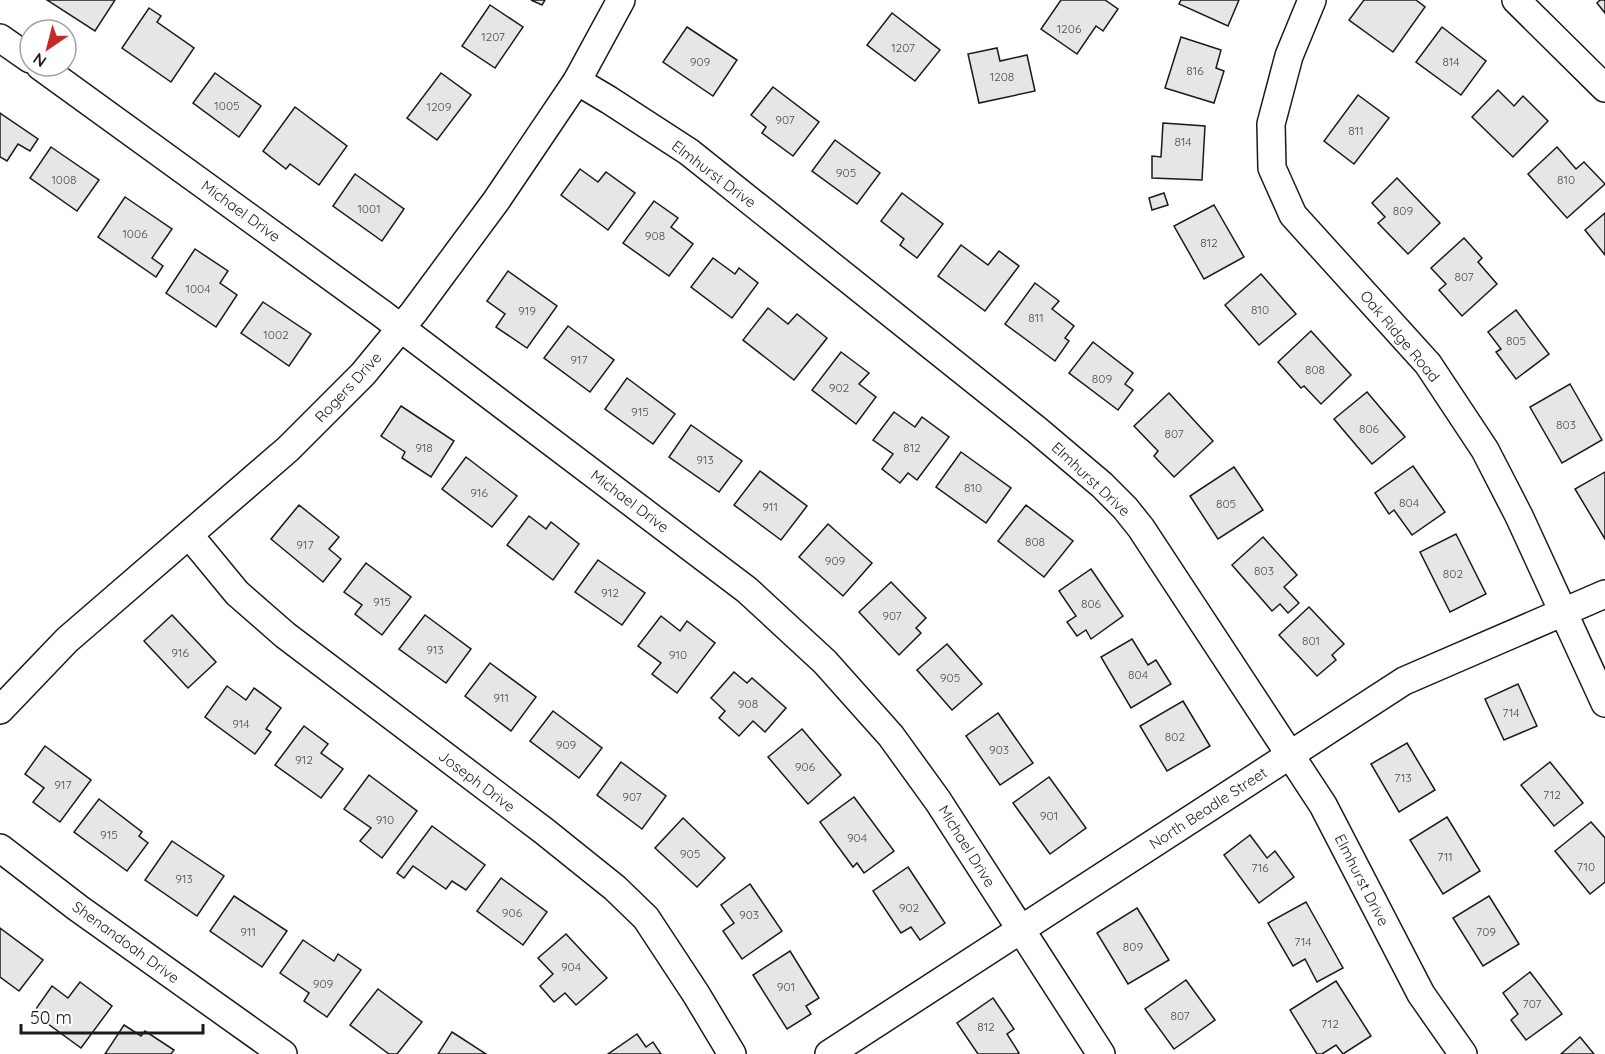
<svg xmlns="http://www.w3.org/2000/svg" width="1605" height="1054" viewBox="0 0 1605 1054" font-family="Quicksand,sans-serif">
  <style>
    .building { fill: #e6e6e6; stroke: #1a1a1a; stroke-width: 1.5 }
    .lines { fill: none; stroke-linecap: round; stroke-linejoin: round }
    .minor-casing { stroke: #1a1a1a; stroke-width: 30 }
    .minor { stroke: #fff; stroke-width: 27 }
    .labels { text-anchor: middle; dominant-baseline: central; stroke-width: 4.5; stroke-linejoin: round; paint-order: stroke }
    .number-label { font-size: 12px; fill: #4d4d4d }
    .street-label { font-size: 15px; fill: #1a1a1a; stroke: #fff }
  </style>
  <rect width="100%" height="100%" fill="#fff"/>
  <!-- building -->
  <g class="building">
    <path d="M47,0H115L95,31Z"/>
    <path d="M531,0H545L542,5Z"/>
    <path d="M1061,0H1105L1118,9L1103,31L1096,26L1077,54L1041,29Z"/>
    <path d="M1181,0H1239L1228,26L1179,4Z"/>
    <path d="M1364,0H1416L1425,7L1393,52L1349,20Z"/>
    <path d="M1600,0H1605V13L1597,3Z"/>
    <path d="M490,5L523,27L495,68L462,46Z"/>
    <path d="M149,8L161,16L157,22L194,48L171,82L122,48Z"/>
    <path d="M892,13L940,50L915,81L867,45Z"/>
    <path d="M687,27L737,60L713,96L663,62Z"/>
    <path d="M1442,27L1486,61L1461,95L1416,62Z"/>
    <path d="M1181,37L1221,50L1216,68L1224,71L1214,103L1165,88Z"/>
    <path d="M997,48L1000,61L1027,55L1035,91L979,103L968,54Z"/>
    <path d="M215,73L261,106L239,137L193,103Z"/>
    <path d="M441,73L471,95L437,140L407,118Z"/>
    <path d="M773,87L819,122L793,156L762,133L766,127L751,115Z"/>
    <path d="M1498,90L1514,106L1523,96L1548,121L1513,157L1472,117Z"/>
    <path d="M1358,95L1389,118L1354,164L1324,141Z"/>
    <path d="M295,107L347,146L319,185L290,164L286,169L263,151Z"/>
    <path d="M0,113L38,139L30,151L18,144L7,161L0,157Z"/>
    <path d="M1163,123L1205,126L1202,180L1152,178V156L1161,157Z"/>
    <path d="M835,140L880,173L857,204L812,171Z"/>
    <path d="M51,147L99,180L77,211L30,178Z"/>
    <path d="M1557,147L1576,169L1584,162L1605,184L1567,218L1528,174Z"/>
    <path d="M580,169L598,182L606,172L635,193L608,230L561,195Z"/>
    <path d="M355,174L404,209L382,241L333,206Z"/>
    <path d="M1397,178L1440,223L1408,254L1378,223L1385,217L1372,203Z"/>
    <path d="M902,193L943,224L917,258L900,245L904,239L881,221Z"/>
    <path d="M1164,193L1168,205L1152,210L1149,198Z"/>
    <path d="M125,197L172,229L152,258L163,266L156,277L98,237Z"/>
    <path d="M654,201L678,218L671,227L693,244L669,276L623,243Z"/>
    <path d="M1214,205L1244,257L1204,279L1174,226Z"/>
    <path d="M1605,213V255L1585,230Z"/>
    <path d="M1464,238L1482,258L1478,262L1497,284L1462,316L1439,290L1446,284L1431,268Z"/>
    <path d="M961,245L988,265L999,251L1019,266L985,311L938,276Z"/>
    <path d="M195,249L228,271L220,283L237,295L216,327L166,293Z"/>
    <path d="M713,258L735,274L739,268L758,283L732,318L691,287Z"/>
    <path d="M508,271L557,306L527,348L496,327L505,314L487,301Z"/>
    <path d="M1261,274L1296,314L1259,345L1225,305Z"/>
    <path d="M1035,283L1059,301L1052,309L1074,326L1065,338L1069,341L1055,361L1005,324Z"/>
    <path d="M263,302L311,334L289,366L241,333Z"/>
    <path d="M768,308L788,324L797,314L827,338L794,380L743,340Z"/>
    <path d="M1516,310L1549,354L1516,379L1496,352L1501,349L1488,332Z"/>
    <path d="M568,326L614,360L590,392L544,358Z"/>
    <path d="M1311,331L1351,375L1321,404L1304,386L1301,388L1278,362Z"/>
    <path d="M1093,342L1133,373L1125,384L1133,390L1118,410L1069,373Z"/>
    <path d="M841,352L869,373L859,384L876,397L856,424L812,390Z"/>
    <path d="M627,378L675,414L653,444L605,409Z"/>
    <path d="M1570,384L1602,440L1562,463L1530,407Z"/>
    <path d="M1367,392L1405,437L1372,464L1334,419Z"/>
    <path d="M1169,393L1213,441L1174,477L1154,456L1158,451L1134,426Z"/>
    <path d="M401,406L454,441L431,477L402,458L405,452L381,436Z"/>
    <path d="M894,412L915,427L922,417L949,437L917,480L908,473L900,483L882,469L893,454L873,440Z"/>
    <path d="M691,425L742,461L719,492L669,457Z"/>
    <path d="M961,452L1011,488L986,523L936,487Z"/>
    <path d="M466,457L517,496L492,527L442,489Z"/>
    <path d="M1413,466L1445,512L1412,535L1394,510L1389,514L1375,493Z"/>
    <path d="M1234,467L1263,510L1218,539L1190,496Z"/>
    <path d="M760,471L807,506L781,540L734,505Z"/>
    <path d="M1605,472V539L1575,489Z"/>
    <path d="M299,505L339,537L329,549L341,559L323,582L271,539Z"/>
    <path d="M1026,505L1073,541L1044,577L998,541Z"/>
    <path d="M529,516L546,529L551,522L579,544L553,580L507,545Z"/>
    <path d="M828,524L872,563L843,596L799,557Z"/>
    <path d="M1456,534L1486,594L1450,612L1420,552Z"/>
    <path d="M1263,537L1297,575L1284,587L1299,603L1288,613L1280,604L1272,611L1232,565Z"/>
    <path d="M598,560L645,593L622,625L575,592Z"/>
    <path d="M366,563L411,597L382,635L355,614L362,605L344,592Z"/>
    <path d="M1091,569L1123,616L1091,639L1086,630L1077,636L1067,622L1076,616L1059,591Z"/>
    <path d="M891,582L926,618L916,628L921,633L899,655L859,612Z"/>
    <path d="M1309,607L1344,644L1332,655L1336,660L1317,676L1279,635Z"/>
    <path d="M172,615L216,662L188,688L144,641Z"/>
    <path d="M425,615L471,649L446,683L399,649Z"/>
    <path d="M661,616L680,631L687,621L715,643L677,693L652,674L661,663L638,646Z"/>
    <path d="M1132,639L1148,665L1156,660L1171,684L1131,708L1101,657Z"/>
    <path d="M947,644L982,684L952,710L917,670Z"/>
    <path d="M490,663L536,697L511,731L465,696Z"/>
    <path d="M734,672L747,683L752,678L786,708L765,732L753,721L739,736L719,718L725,711L711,698Z"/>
    <path d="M1518,684L1537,726L1504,740L1485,699Z"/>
    <path d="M227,686L246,700L254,688L281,708L266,729L271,732L255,754L205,717Z"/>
    <path d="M1183,701L1210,746L1167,771L1140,726Z"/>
    <path d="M553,711L602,748L579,778L530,741Z"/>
    <path d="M998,713L1033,763L1000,785L966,736Z"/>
    <path d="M304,726L328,744L321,753L343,769L321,798L275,765Z"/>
    <path d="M802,729L841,775L808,804L768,757Z"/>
    <path d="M1407,743L1435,790L1399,812L1371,764Z"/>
    <path d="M45,746L91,780L60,822L33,802L44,788L25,774Z"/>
    <path d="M621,762L666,796L642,829L597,795Z"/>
    <path d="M1550,762L1583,803L1554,826L1521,785Z"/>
    <path d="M369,775L417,811L382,858L360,841L371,828L344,809Z"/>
    <path d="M1049,777L1086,828L1050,854L1013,803Z"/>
    <path d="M854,797L894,851L864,873L857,863L853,867L820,822Z"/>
    <path d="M99,799L142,832L139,836L148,843L127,871L74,832Z"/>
    <path d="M1447,817L1480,871L1443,894L1410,840Z"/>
    <path d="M683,818L725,858L697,887L655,848Z"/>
    <path d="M1591,822L1605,838V882L1590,894L1555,851Z"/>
    <path d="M432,826L485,865L466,890L452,881L446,889L413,866L404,878L397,873Z"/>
    <path d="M1250,835L1267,858L1275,851L1294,877L1259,903L1224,855Z"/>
    <path d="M172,841L224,876L197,916L145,880Z"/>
    <path d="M908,867L945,923L920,940L911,927L901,933L873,891Z"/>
    <path d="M501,878L547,912L523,945L477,911Z"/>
    <path d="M750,884L782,931L742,959L723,931L734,923L721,905Z"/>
    <path d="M234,896L287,931L262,967L210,931Z"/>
    <path d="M1489,896L1519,944L1483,966L1453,918Z"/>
    <path d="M1306,902L1343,968L1317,982L1305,959L1293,966L1268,923Z"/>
    <path d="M1137,908L1169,960L1128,984L1097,933Z"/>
    <path d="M0,928L43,960L19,991L0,977Z"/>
    <path d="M566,934L607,978L576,1005L565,993L554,1002L540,986L553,974L538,958Z"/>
    <path d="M303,940L334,961L338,954L361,970L327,1017L304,1001L309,993L280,973Z"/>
    <path d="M790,951L819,998L806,1006L811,1014L787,1029L753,975Z"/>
    <path d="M1530,972L1562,1014L1526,1040L1511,1020L1518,1014L1503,993Z"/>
    <path d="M1186,980L1215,1020L1174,1049L1145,1009Z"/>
    <path d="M1336,981L1371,1036L1343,1054L1336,1045L1322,1054H1317L1290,1010Z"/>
    <path d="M80,982L112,1006L81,1048L33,1013L52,986L68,998Z"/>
    <path d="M378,989L422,1022L397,1054H389L350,1025Z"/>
    <path d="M993,998L1014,1029L1007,1034L1019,1053L1017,1054H978L957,1023Z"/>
    <path d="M124,1025L141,1036L145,1031L174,1050L171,1054H105Z"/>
    <path d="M452,1032L486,1054H438Z"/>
    <path d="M637,1034L646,1047L653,1042L661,1054H608Z"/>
    <path d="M1580,1037L1594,1054H1561Z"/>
  </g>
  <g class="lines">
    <!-- minor casing -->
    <g class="minor-casing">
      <g id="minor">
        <path d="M1312,0L1289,56L1271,124L1272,168L1293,215L1428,364L1485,450L1519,516L1605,703"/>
        <path d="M1516,0L1605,88"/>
        <path d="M0,38L30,59"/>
        <path d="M40,66L381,313L747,590L825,662L891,736L938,801L1101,1054"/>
        <path d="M577,81L609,100L689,152L1037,430L1102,485L1125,508L1141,528L1323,805L1421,994L1463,1054"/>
        <path d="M190,536L237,593L285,635L544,831L615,888L646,918L696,994L732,1054"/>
        <path d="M0,710L67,640L288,449L363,374L414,312L496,201L577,81L621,0"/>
        <path d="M0,848L78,908L283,1054"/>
        <path d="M829,1054L1404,681L1605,594"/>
      </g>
    </g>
    <!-- minor -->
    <use href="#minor" class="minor"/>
  </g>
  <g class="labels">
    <!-- number labels -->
    <g class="number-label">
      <text x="1069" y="28">1206</text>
      <text x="493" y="36">1207</text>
      <text x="903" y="47">1207</text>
      <text x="700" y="61">909</text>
      <text x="1451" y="61">814</text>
      <text x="1195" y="70">816</text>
      <text x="1002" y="76">1208</text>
      <text x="227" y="105">1005</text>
      <text x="439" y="106">1209</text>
      <text x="785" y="119">907</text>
      <text x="1356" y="130">811</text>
      <text x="1183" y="141">814</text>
      <text x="846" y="172">905</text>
      <text x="64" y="179">1008</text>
      <text x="1566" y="179">810</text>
      <text x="369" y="208">1001</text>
      <text x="1403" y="210">809</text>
      <text x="135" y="233">1006</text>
      <text x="655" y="235">908</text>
      <text x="1209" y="242">812</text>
      <text x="1464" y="276">807</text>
      <text x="198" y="288">1004</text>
      <text x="1260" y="309">810</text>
      <text x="527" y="310">919</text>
      <text x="1036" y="317">811</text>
      <text x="276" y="334">1002</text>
      <text x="1516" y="340">805</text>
      <text x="579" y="359">917</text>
      <text x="1315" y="369">808</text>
      <text x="1102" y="378">809</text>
      <text x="839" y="387">902</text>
      <text x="640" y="411">915</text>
      <text x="1566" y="424">803</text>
      <text x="1369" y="428">806</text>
      <text x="1174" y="433">807</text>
      <text x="424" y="447">918</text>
      <text x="912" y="447">812</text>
      <text x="705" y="459">913</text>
      <text x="973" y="487">810</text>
      <text x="479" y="492">916</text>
      <text x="1409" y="502">804</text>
      <text x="1226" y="503">805</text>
      <text x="770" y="506">911</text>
      <text x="1035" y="541">808</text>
      <text x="305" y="544">917</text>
      <text x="835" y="560">909</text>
      <text x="1264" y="570">803</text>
      <text x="1453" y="573">802</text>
      <text x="610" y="592">912</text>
      <text x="382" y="601">915</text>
      <text x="1091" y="603">806</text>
      <text x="892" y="615">907</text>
      <text x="1311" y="640">801</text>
      <text x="435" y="649">913</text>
      <text x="180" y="652">916</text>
      <text x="678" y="654">910</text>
      <text x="1138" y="674">804</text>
      <text x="950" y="677">905</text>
      <text x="501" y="697">911</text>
      <text x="748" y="703">908</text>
      <text x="1511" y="712">714</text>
      <text x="241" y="723">914</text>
      <text x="1175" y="736">802</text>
      <text x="566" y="744">909</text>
      <text x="999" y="749">903</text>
      <text x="304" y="759">912</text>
      <text x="805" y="766">906</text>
      <text x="1403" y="777">713</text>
      <text x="63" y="784">917</text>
      <text x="1552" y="794">712</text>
      <text x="632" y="796">907</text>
      <text x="1049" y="815">901</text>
      <text x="385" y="819">910</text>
      <text x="109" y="834">915</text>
      <text x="857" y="837">904</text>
      <text x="690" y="853">905</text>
      <text x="1445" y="856">711</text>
      <text x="1586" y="866">710</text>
      <text x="1260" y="867">716</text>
      <text x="184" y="878">913</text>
      <text x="909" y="907">902</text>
      <text x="512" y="912">906</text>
      <text x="749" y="914">903</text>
      <text x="248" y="931">911</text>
      <text x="1486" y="931">709</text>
      <text x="1303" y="941">714</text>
      <text x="1133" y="946">809</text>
      <text x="571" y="966">904</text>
      <text x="323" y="983">909</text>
      <text x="786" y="986">901</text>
      <text x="1532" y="1003">707</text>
      <text x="1180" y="1015">807</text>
      <text x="1330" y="1023">712</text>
      <text x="986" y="1026">812</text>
    </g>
    <!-- street labels -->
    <g class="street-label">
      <text transform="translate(714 174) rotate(37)">Elmhurst Drive</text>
      <text transform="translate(241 211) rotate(36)">Michael Drive</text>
      <text transform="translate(1400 336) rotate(50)">Oak Ridge Road</text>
      <text transform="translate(348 387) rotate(-47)">Rogers Drive</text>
      <text transform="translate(1091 479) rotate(43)">Elmhurst Drive</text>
      <text transform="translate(630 501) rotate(37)">Michael Drive</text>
      <text transform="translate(477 781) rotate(37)">Joseph Drive</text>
      <text transform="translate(1208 808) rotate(-33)">North Beadle Street</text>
      <text transform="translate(967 846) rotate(58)">Michael Drive</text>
      <text transform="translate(1362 880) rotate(63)">Elmhurst Drive</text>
      <text transform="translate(126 942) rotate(36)">Shenandoah Drive</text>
    </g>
  </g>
  <!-- north arrow -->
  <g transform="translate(48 48) rotate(215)"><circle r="28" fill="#ffffff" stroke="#a3a3a3" stroke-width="1.5"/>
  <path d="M0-4.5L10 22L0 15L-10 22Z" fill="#c62828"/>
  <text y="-9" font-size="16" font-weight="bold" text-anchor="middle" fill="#1a1a1a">N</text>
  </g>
  <!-- scale -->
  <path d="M21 1024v9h182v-9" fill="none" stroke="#1a1a1a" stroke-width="3"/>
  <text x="30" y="1024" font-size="18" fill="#1a1a1a" stroke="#ffffff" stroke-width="4.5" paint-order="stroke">50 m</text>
</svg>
